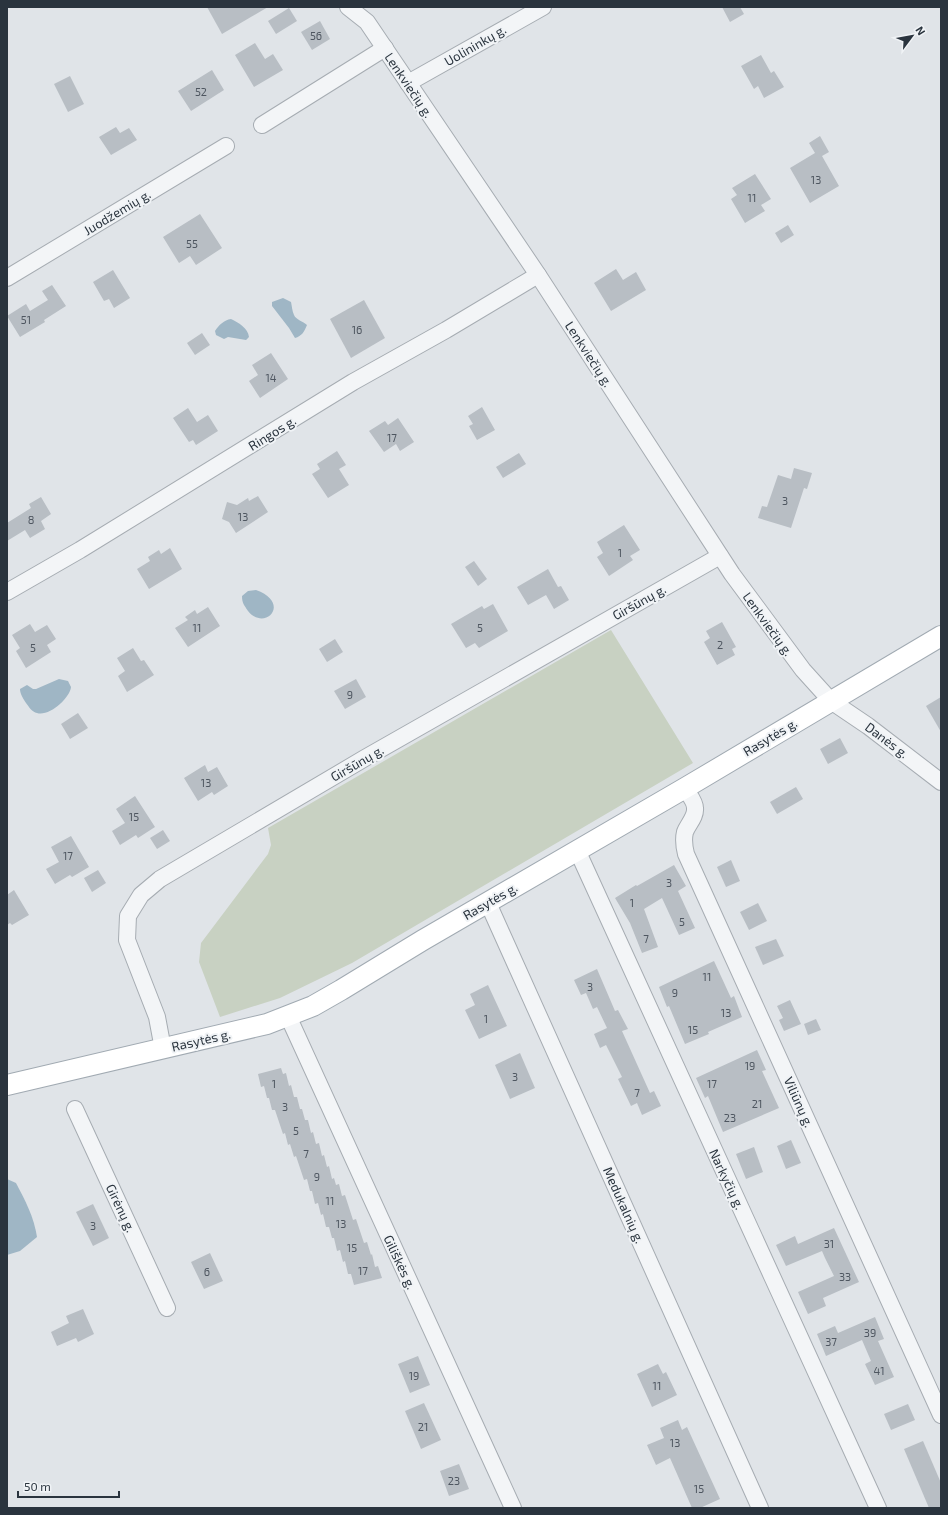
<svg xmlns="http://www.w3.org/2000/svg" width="948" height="1515" viewBox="0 0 948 1515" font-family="'Exo 2',sans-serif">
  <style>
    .green { fill: #c8d1c2 }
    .water { fill: #9fb6c5 }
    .building { fill: #b8bec4 }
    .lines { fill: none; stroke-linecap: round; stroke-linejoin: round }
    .minor-casing { stroke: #a6acb2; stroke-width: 18 }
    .major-casing { stroke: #a1aab2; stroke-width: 22 }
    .minor { stroke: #f3f5f7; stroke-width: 16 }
    .major { stroke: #fff; stroke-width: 20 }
    .labels { text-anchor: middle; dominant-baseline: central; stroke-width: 4; stroke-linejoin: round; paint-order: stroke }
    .number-label { font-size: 11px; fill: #4e5660 }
    .street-label { font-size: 13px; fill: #2a343e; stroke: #f0f3f6 }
  </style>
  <rect width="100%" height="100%" fill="#e0e4e8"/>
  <!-- green -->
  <path class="green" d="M611,630L693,763L352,963L280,998L220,1017L199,962L201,943L268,854L271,845L268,828Z"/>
  <!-- water -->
  <g class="water">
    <path d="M283,298L291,302C292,306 292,311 294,315C296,320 303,321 307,325C304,332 302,336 295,338L289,328L272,306V302Z"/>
    <path d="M231,319C239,323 248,328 249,337L246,340L228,337L224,339L216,335L215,331C219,325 224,320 231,319Z"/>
    <path d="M256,590C292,603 265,632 248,611C244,605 242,603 242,596L248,591Z"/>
    <path d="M59,679L68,681L71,687C70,698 49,717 37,713C32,712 29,707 26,703C23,698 20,694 20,689L27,685L33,689H36Z"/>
    <path d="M7,1179L16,1183C25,1200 34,1217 37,1237L20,1251L7,1255Z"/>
  </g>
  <!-- building -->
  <g class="building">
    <path d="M207,7H268L222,34Z"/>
    <path d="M722,7H740L744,14L730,22Z"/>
    <path d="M289,8L297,21L276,34L268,21Z"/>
    <path d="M320,21L330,39L312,50L301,32Z"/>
    <path d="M255,43L265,59L273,54L283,70L254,87L235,55Z"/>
    <path d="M761,55L771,73L774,71L784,87L764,98L758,86L754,89L741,66Z"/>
    <path d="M212,70L224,90L191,111L178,91Z"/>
    <path d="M70,76L84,104L68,112L54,84Z"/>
    <path d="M116,127L120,133L129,128L137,140L111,155L99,137Z"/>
    <path d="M820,136L829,152L822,156L839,186L810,203L790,168L815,153L809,143Z"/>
    <path d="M755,174L771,199L761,205L765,211L745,223L731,199L737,195L732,188Z"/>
    <path d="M200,214L222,248L196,265L190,256L179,263L163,237Z"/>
    <path d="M788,225L794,235L781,243L775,233Z"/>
    <path d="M616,269L623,280L636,272L646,290L611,311L594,283Z"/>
    <path d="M113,270L130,298L114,308L109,299L104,301L93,282Z"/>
    <path d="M52,285L66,306L44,320L45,322L20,337L7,316L26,304L30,311L48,300L42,291Z"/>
    <path d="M364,300L385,338L351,358L330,319Z"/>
    <path d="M202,333L210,345L195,355L187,343Z"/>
    <path d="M271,353L288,379L260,398L249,381L258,375L252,365Z"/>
    <path d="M482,407L495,430L477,440L469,426L473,424L468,416Z"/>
    <path d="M188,408L197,422L208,415L218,431L196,445L193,440L189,442L173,418Z"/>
    <path d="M398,418L414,442L400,451L396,444L384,452L369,431L385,421L388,425Z"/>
    <path d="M337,451L346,465L339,469L349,485L328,498L312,474L320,469L317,464Z"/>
    <path d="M519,453L526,464L503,478L496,467Z"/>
    <path d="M794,468L812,473L807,489L804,488L791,528L758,518L762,506L767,507L778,475L791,479Z"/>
    <path d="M258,496L268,512L236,533L229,522L222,519L227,502L237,505L248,498L249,501Z"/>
    <path d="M41,497L51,514L41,521L45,529L30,538L25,530L7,541V523L31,508L29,504Z"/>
    <path d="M624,525L640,550L630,556L633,560L609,576L597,557L603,553L597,542Z"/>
    <path d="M170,548L182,569L149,589L137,569L150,561L148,557L159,550L161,554Z"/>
    <path d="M474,561L487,579L478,586L465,567Z"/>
    <path d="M548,569L558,587L561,586L569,600L554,609L546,595L528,605L517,587Z"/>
    <path d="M493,604L508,631L479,648L475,643L466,648L451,624L482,606L484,609Z"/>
    <path d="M208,607L220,626L188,647L175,628L188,620L185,617L195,610L197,614Z"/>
    <path d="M722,622L736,647L732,649L735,655L717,665L704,642L710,638L706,631Z"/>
    <path d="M30,624L35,632L47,625L56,639L47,645L51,652L26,668L16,651L20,648L12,635Z"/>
    <path d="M335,639L343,652L327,662L319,649Z"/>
    <path d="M133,648L141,661L144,660L154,675L127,692L118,676L125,671L117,658Z"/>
    <path d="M356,679L366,697L345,709L334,691Z"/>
    <path d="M941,697V732L926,706Z"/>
    <path d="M78,713L88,728L70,739L61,724Z"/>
    <path d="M840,738L848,753L828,764L820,749Z"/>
    <path d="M205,765L208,772L217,767L228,786L214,795L212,792L198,801L184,778Z"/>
    <path d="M796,787L803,799L777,814L770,802Z"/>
    <path d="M135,796L155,827L138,838L136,835L120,845L112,831L125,823L116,809Z"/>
    <path d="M163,830L170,841L157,849L150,838Z"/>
    <path d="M71,836L89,867L72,877L70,875L55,884L46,869L59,862L51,847Z"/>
    <path d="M731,860L740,881L726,887L717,867Z"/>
    <path d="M674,865L686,886L678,891L695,928L679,935L662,898L644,909L658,947L642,953L630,923L615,898L636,885L637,886Z"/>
    <path d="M98,870L106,883L92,892L84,878Z"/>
    <path d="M14,890L29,915L12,925L10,923L7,925V895Z"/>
    <path d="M758,903L767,921L749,930L740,912Z"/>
    <path d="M776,939L784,956L763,965L755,947Z"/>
    <path d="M714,961L731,998L734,996L742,1017L708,1032L709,1034L685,1044L669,1006L667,1007L659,987Z"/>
    <path d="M597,969L615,1011L618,1010L628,1029L622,1031L650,1093L654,1091L661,1106L642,1115L637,1103L631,1106L618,1079L622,1077L606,1045L600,1048L594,1034L607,1028L597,1007L593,1009L586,993L581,995L574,980Z"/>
    <path d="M488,985L507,1026L479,1039L465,1010L475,1005L470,994Z"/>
    <path d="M790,1000L801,1024L784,1031L779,1020L783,1018L777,1006Z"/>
    <path d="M816,1019L821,1030L808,1035L804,1024Z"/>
    <path d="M757,1050L766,1070L762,1071L779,1108L723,1132L708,1096L705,1098L696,1078Z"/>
    <path d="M520,1053L535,1088L510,1099L495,1065Z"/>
    <path d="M281,1068L283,1074L286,1073L289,1086L291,1085L294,1097H297L300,1109H302L305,1120H308L311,1133L313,1132L316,1144L319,1143L322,1156L324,1155L327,1167L329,1166L332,1179L334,1178L336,1185L339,1184L342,1196L345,1195L353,1220L356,1219L364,1243L367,1242L371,1255L372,1254L375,1267L378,1266L382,1278L354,1285L351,1274H348L345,1261L343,1262L340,1250L337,1251L334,1238H332L329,1227H326L323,1214L321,1215L318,1203L315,1204L312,1191H310L307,1179L304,1180L296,1156L294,1157L290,1144L288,1145L285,1133L283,1134L275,1110H272L269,1098H267L264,1086L261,1087L258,1074Z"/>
    <path d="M791,1140L801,1163L786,1169L777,1146Z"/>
    <path d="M754,1147L763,1172L746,1179L736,1154Z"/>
    <path d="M93,1204L109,1238L93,1246L76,1212Z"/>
    <path d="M834,1228L859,1282L823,1298L826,1306L808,1314L798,1292L834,1276L825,1258L822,1251L786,1266L776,1245L795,1236L798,1244Z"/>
    <path d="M210,1253L223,1281L204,1289L191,1262Z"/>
    <path d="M83,1309L94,1334L78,1342L76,1338L57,1346L51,1332L69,1323L66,1316Z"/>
    <path d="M875,1317L884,1339L878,1341L894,1377L875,1385L865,1364L871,1361L862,1340L826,1356L817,1334L835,1326L838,1333Z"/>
    <path d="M418,1356L430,1385L410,1393L398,1364Z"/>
    <path d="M658,1364L663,1374L666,1372L677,1395L652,1407L637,1374Z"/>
    <path d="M424,1403L441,1440L421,1449L405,1411Z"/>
    <path d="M908,1404L915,1420L891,1430L884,1414Z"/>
    <path d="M678,1420L682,1430L687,1427L720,1499L700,1508H692L670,1458L656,1465L647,1445L664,1438L660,1428Z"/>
    <path d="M923,1441L941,1483V1508H929L904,1449Z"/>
    <path d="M459,1464L469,1489L449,1496L440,1471Z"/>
  </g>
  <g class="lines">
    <!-- minor casing -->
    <g class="minor-casing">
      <g id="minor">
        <path d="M348,7L367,22L538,275L732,574L803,670L831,701L868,726L941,782"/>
        <path d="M408,83L543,7"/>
        <path d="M262,125L385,48"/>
        <path d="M7,278L226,146"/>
        <path d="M7,592L80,550L353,382L446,330L538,275"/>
        <path d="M685,788C688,794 695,801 695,808C696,817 688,824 685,832C683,840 684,846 686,854L941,1415"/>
        <path d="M577,850L878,1508"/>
        <path d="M488,903L760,1508"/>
        <path d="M288,1016L513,1508"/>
        <path d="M163,1049L157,1017L127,940L128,916L141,895L160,879L365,758L720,556"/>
        <path d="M75,1109L167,1308"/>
      </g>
    </g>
    <!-- major casing -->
    <g class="major-casing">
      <path id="major" d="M7,1085L267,1024L313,1006L341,990L423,940L685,788L941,636"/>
    </g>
    <!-- minor -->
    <use href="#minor" class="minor"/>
    <!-- major -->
    <use href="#major" class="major"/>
  </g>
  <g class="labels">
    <!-- number labels -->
    <g class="number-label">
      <text x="316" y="35">56</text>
      <text x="201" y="91">52</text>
      <text x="816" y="179">13</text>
      <text x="752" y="197">11</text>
      <text x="192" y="243">55</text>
      <text x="26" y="319">51</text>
      <text x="357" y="329">16</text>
      <text x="271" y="377">14</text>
      <text x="392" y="437">17</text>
      <text x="785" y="500">3</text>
      <text x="243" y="516">13</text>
      <text x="31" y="519">8</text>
      <text x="620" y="552">1</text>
      <text x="197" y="627">11</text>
      <text x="480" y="627">5</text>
      <text x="720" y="644">2</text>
      <text x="33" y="647">5</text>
      <text x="350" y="694">9</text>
      <text x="206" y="782">13</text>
      <text x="134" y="816">15</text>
      <text x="68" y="855">17</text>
      <text x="669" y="882">3</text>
      <text x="632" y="902">1</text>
      <text x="682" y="921">5</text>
      <text x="646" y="938">7</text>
      <text x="707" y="976">11</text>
      <text x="590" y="986">3</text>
      <text x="675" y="992">9</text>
      <text x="726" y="1012">13</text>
      <text x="486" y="1018">1</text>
      <text x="693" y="1029">15</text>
      <text x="750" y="1065">19</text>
      <text x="515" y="1076">3</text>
      <text x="274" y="1083">1</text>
      <text x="712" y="1083">17</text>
      <text x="637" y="1092">7</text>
      <text x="757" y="1103">21</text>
      <text x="285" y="1106">3</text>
      <text x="730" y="1117">23</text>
      <text x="296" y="1130">5</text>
      <text x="306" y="1153">7</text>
      <text x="317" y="1176">9</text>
      <text x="330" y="1200">11</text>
      <text x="341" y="1223">13</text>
      <text x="93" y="1225">3</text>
      <text x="829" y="1243">31</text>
      <text x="352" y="1247">15</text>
      <text x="363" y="1270">17</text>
      <text x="207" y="1271">6</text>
      <text x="845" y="1276">33</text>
      <text x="870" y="1332">39</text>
      <text x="831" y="1341">37</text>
      <text x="879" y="1370">41</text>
      <text x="414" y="1375">19</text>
      <text x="657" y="1385">11</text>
      <text x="423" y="1426">21</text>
      <text x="675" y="1442">13</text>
      <text x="454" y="1480">23</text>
      <text x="699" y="1488">15</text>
    </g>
    <!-- street labels -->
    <g class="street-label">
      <text transform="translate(475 45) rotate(-30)">Uolininkų g.</text>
      <text transform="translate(409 85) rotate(56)">Lenkviečių g.</text>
      <text transform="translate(117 212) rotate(-31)">Juodžemių g.</text>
      <text transform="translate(589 354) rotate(57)">Lenkviečių g.</text>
      <text transform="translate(272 433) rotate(-32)">Ringos g.</text>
      <text transform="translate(639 602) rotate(-29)">Giršūnų g.</text>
      <text transform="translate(768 624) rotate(54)">Lenkviečių g.</text>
      <text transform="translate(770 737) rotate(-31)">Rasytės g.</text>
      <text transform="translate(887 740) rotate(37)">Danės g.</text>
      <text transform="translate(357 763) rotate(-30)">Giršūnų g.</text>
      <text transform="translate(490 901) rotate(-30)">Rasytės g.</text>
      <text transform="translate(201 1040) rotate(-13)">Rasytės g.</text>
      <text transform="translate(799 1102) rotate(66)">Viliūnų g.</text>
      <text transform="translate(727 1179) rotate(65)">Narkyčių g.</text>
      <text transform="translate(624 1205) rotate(66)">Medukalnių g.</text>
      <text transform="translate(121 1208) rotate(65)">Girėnų g.</text>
      <text transform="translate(400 1262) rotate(65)">Giliškės g.</text>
    </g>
  </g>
  <!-- border -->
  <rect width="948" height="1515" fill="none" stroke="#2a343e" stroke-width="16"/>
  <!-- north arrow -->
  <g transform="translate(912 36) rotate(58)" stroke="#f0f3f6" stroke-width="3" paint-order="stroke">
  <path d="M0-3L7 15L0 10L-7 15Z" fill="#2a343e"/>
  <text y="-6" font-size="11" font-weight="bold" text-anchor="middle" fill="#2a343e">N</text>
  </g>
  <!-- scale -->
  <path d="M18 1491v6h101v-6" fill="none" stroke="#2a343e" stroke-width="2"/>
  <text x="24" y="1491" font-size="12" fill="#2a343e" stroke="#f0f3f6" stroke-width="3" paint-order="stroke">50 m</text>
</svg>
